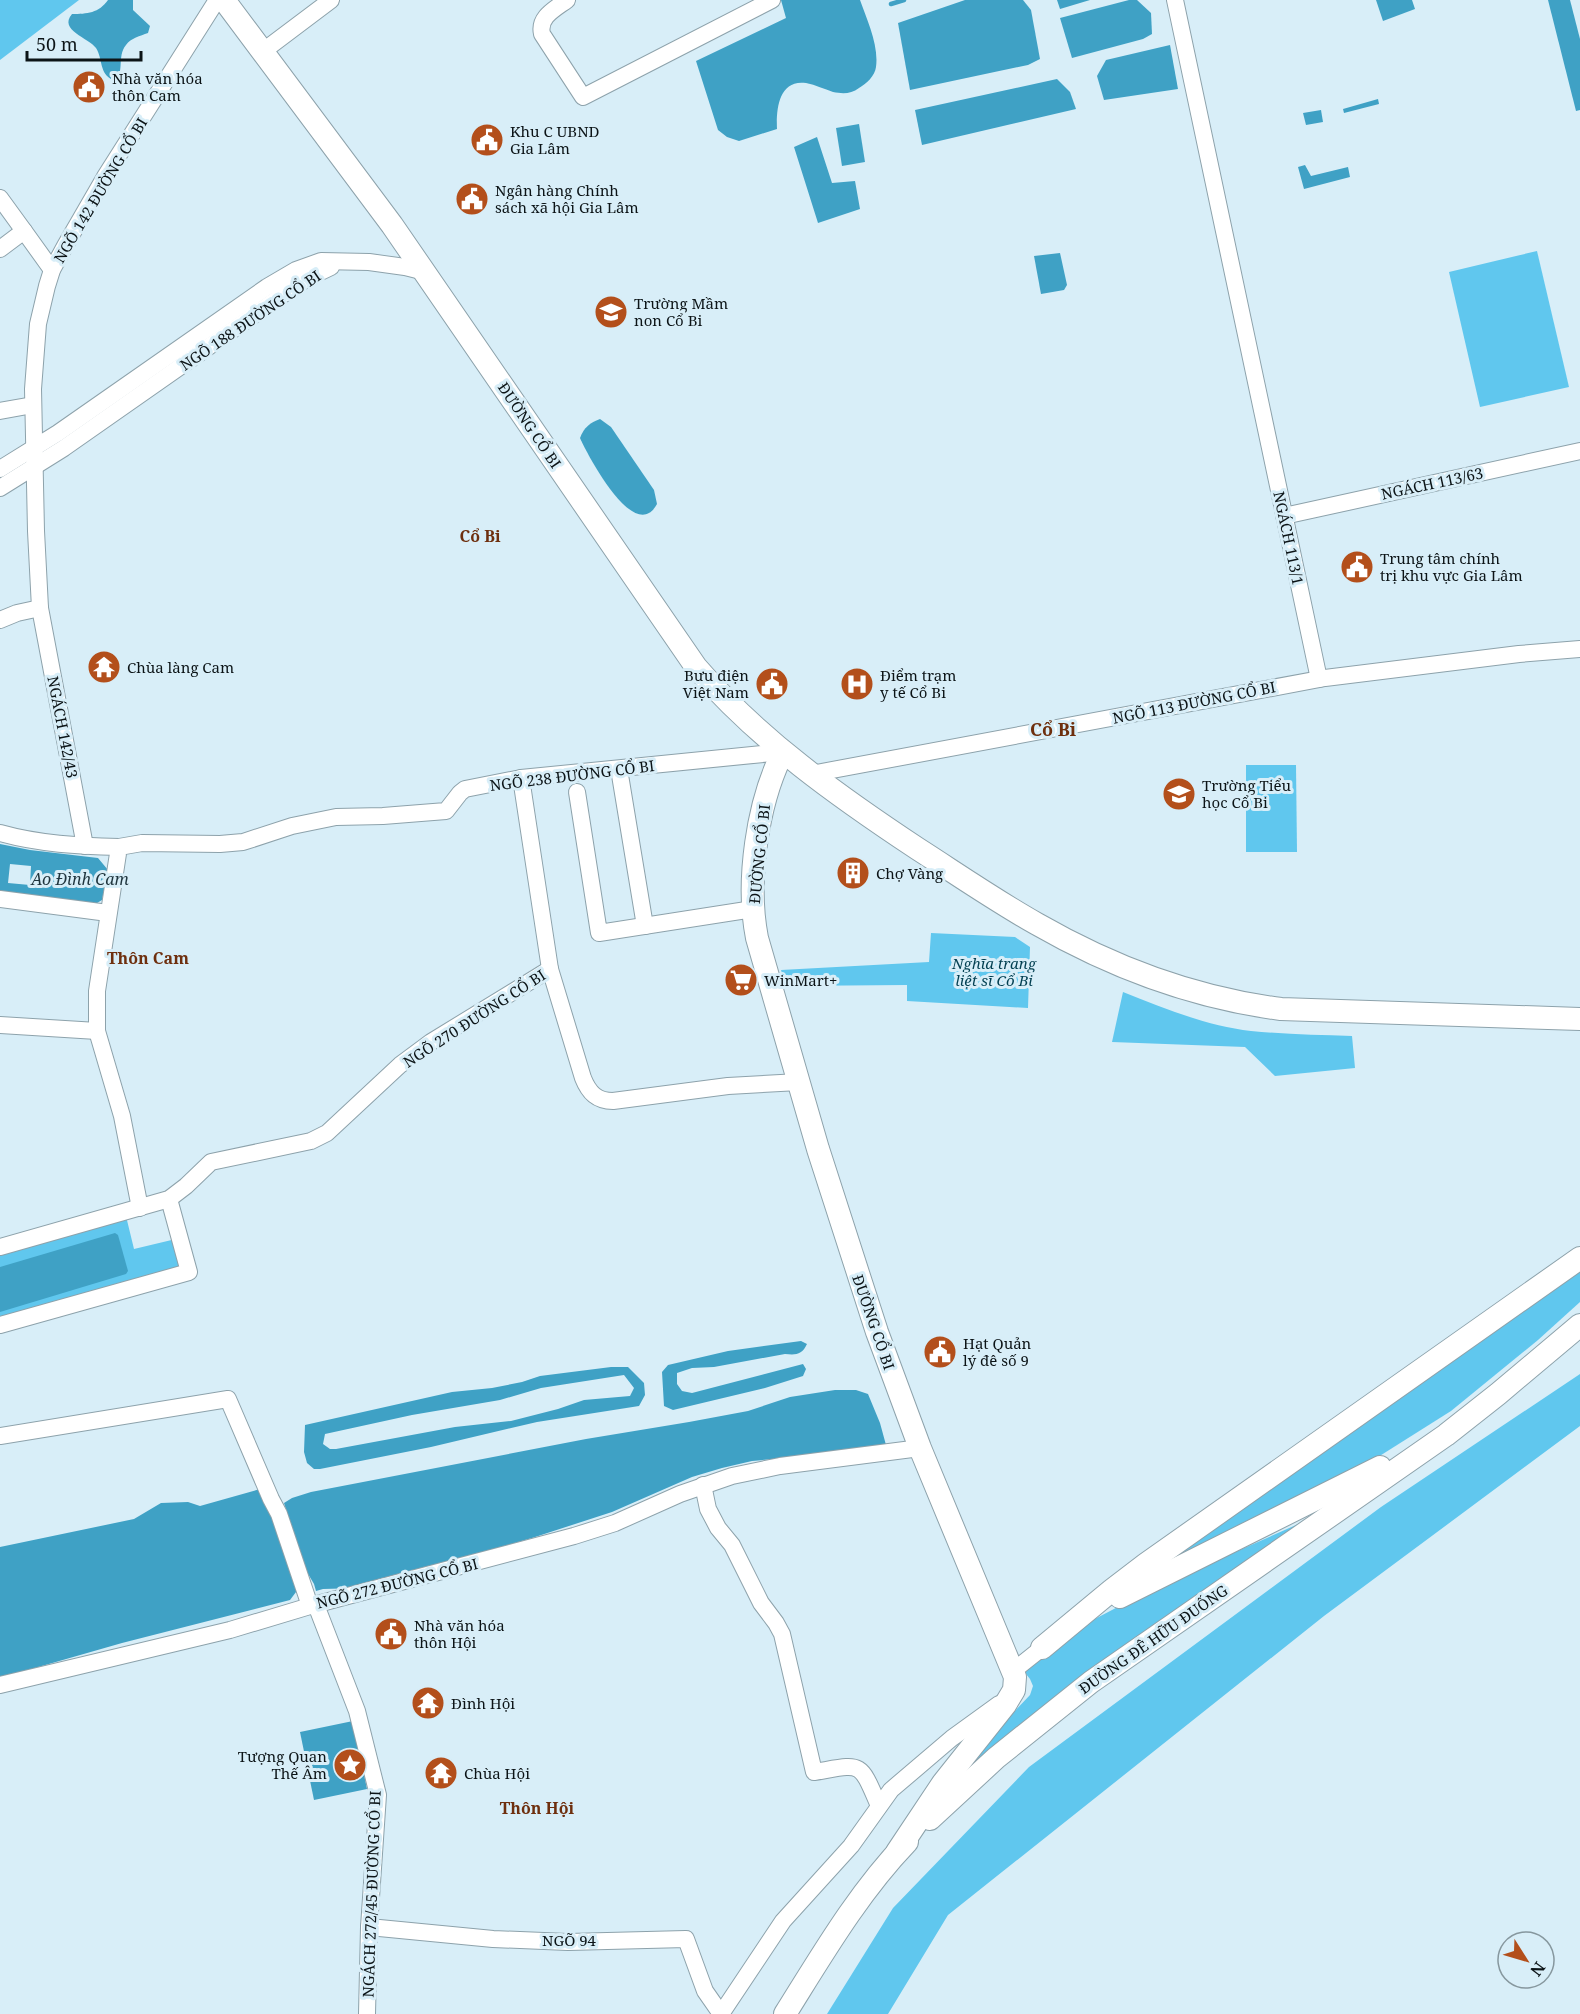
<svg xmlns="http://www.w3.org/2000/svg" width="1580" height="2014" viewBox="0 0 1580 2014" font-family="'Noto Serif',serif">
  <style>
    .green { fill: #60c7ee }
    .water { fill: #3fa1c5; fill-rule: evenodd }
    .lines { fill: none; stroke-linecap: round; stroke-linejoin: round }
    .stream { stroke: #3fa1c5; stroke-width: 4.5 }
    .street-casing { stroke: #8da2ab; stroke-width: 18 }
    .secondary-casing { stroke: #8da2ab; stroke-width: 24 }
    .street { stroke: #fff; stroke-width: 16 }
    .secondary { stroke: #fff; stroke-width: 22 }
    .labels { text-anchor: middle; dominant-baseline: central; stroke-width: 6; stroke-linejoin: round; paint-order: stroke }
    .poi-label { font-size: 15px; fill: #0c1417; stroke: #d8eef8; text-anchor: start }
    .street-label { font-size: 15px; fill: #0c1417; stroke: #d8eef8 }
    .park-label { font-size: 15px; font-style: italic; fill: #023f51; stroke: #d8eef8 }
    .neighbourhood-label { font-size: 16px; font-weight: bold; fill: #6e2f0e; stroke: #d8eef8 }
    .water-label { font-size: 16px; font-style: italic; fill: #1f343d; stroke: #d8eef8 }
    .quarter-label { font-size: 18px; font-weight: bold; fill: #6e2f0e; stroke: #d8eef8 }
  </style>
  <rect width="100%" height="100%" fill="#d8eef8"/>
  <!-- green -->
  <g class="green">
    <path d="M0,0H79L0,60Z"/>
    <path d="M1537,251L1569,387L1480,407L1449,272Z"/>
    <path d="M1246,765H1296L1297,852H1246Z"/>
    <path d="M931,933L1015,937L1030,947L1028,1008L907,1001V985L786,986L781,970L929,962Z"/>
    <path d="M1123,992C1163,1008 1207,1026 1251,1031C1284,1034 1318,1035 1352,1036L1355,1068L1275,1076L1245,1047L1112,1042Z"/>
    <path d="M125,1212L134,1249L180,1238L189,1272L0,1325V1247Z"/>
    <path d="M1580,1267V1302L1538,1340L1451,1411L1359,1469L1143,1573Z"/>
    <path d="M1580,1374V1426L1324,1616L948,1915L888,2014H827L893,1908L1029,1767L1381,1507Z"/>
    <path d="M1305,1521L951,1789L1012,1714L1030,1695L1033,1686L1030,1679L1022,1669L1070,1632L1154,1588Z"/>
  </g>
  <!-- water -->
  <g class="water">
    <path d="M108,0H133V10L150,26L148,33C140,36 131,38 126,45C116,57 126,75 113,80C99,74 103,59 96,48C89,38 58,30 72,14C87,14 99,13 108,0Z"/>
    <path d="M781,0H860C867,20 879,45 876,67C875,76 866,84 859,88C851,94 843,94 833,92C824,89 816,85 806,83C779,79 776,109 777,129L739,141L727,137L718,130L696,61L786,18Z"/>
    <path d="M965,0H1023L1031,10L1040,59L1028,65L910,90L898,23Z"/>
    <path d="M1057,0H1090L1060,9Z"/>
    <path d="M1129,0H1137L1151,13L1152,34L1143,39L1072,58L1060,18Z"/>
    <path d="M1376,0H1412L1415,9L1383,21Z"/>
    <path d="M1548,0H1570L1580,39V110L1576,111Z"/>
    <path d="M1170,45L1178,89L1104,100L1097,76L1106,60Z"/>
    <path d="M1057,79L1070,92L1076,109L922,145L915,110Z"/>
    <path d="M1378,99L1379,104L1344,113L1343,109Z"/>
    <path d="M1321,110L1323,122L1306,125L1303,113Z"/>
    <path d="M859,124L865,162L842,166L836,128Z"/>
    <path d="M817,137L832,183L855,181L860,209L818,223L794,147Z"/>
    <path d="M1305,165L1311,176L1348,167L1350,177L1304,189L1298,167Z"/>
    <path d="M1060,253L1067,285L1064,290L1041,294L1034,256Z"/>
    <path d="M600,419L611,427L654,490L657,504C635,545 588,456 580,438C584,427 590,423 600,419Z"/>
    <path d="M0,844L30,850L98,858L108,870L102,900L97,903H89L0,891ZM10,864L31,866L30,885L8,883Z"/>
    <path d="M115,1233L118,1235L128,1271L126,1274L0,1312V1267Z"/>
    <path d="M801,1341L807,1344C802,1355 796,1355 785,1354L714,1367L692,1368L677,1373V1384L682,1391L692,1393L803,1364L806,1369L803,1376L765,1388L673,1410L664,1406L662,1372L668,1365L728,1351Z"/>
    <path d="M611,1367H628L644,1383L645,1395L639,1406L537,1422L431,1447L320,1469H314L307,1463L304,1452L305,1425L452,1392L492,1388L522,1382L540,1376ZM624,1375L634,1388L630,1396L584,1400L558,1409L511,1421L455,1427L336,1449H330L323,1444L325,1434L412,1415L500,1400L541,1388Z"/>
    <path d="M835,1390H856L868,1394L880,1423L886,1445L829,1454L752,1461L722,1468L692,1477L612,1512L532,1538L359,1588L323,1589L316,1591L314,1584L304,1567L284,1503L292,1498L311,1492L586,1439L689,1422L748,1411L790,1397Z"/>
    <path d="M260,1489L269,1503L296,1583V1592L290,1600L122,1643L0,1678V1547L134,1519L161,1503L188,1502L200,1506Z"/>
    <path d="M353,1721L367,1789L314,1800L300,1732Z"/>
  </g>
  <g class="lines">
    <!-- stream -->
    <path class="stream" d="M891,4L904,0"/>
    <!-- street casing -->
    <g class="street-casing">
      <g id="street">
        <path d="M567,0C555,9 538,17 542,34L583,97L772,0"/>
        <path d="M1175,0L1319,679"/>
        <path d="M262,52L331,0"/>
        <path d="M0,198L24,231"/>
        <path d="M0,249L24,231L52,270"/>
        <path d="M0,411L33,405"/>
        <path d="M0,469L58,433L267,287L296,270L321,261L369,262L405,267L425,272"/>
        <path d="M0,488L64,448L291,289L308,278L331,267"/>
        <path d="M1284,516L1580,451"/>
        <path d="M40,608L85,846"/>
        <path d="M0,620L17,613L40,608L36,531L33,389L38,324L47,286L52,270L65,246L106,175L217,0"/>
        <path d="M619,769L645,926"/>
        <path d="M811,774L1325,678L1519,654L1580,649"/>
        <path d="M521,778L550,969"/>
        <path d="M577,792L599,933L753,909"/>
        <path d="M0,833C39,844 79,846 119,847"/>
        <path d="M0,899L108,913"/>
        <path d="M0,1025L97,1031V991L119,847L142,843L220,844L243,842L292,826L336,817L383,816L446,811L460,793L465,789L521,778L783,752"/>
        <path d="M97,1031L122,1116L140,1208"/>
        <path d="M0,1247L169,1199L186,1186L211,1162L311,1141L327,1133L400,1065L431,1042L550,969L583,1078C589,1093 597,1101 613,1101L728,1086L799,1082"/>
        <path d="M0,1325L189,1272L169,1199"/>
        <path d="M0,1436L228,1399L271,1499L279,1514L310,1606L574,1536L615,1523L680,1494L732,1476L780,1466L920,1448"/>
        <path d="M703,1485L708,1509L718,1528L732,1545L761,1603L776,1623L782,1634L814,1772C863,1764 859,1760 879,1806"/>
        <path d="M316,1605L357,1711L378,1795L369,1927L367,2014"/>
        <path d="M1013,1671L1042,1648"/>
        <path d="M0,1685L230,1630L310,1606"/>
        <path d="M369,1927L493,1939L568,1942L686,1939L705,1991L721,2014"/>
        <path d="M721,2014L783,1921L851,1846L891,1790L952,1738L999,1704"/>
      </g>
    </g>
    <!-- secondary casing -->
    <g class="secondary-casing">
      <g id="secondary">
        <path d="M224,0L392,225L696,667C759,740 838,796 918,849C957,874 996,901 1037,924C1112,967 1195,998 1281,1009L1580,1019"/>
        <path d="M783,752C757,803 746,882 757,938L818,1149L877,1332L920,1448L1015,1677L1014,1690L1005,1705L943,1783L897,1852"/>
        <path d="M1120,1597L1380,1467"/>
        <path d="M1042,1648L1112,1590L1146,1564L1580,1258"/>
        <path d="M930,1819L996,1758L1091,1682L1446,1435L1498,1394L1580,1325"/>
        <path d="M785,2014C822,1955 858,1893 907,1842"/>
      </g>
    </g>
    <!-- street -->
    <use href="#street" class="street"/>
    <!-- secondary -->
    <use href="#secondary" class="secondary"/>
  </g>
  <!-- icons -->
  <defs>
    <g id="civic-disc" transform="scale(1.725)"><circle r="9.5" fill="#b34f1b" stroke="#d8eef8"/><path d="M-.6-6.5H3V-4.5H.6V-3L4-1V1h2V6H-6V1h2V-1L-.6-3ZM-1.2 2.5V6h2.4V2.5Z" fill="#fff"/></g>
    <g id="school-disc" transform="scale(1.725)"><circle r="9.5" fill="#b34f1b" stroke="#d8eef8"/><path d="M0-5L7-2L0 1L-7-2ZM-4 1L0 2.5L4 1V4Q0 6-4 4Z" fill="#fff"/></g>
    <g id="temple-disc" transform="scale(1.725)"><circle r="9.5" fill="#b34f1b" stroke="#d8eef8"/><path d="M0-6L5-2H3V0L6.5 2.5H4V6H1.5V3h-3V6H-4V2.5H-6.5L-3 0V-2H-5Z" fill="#fff"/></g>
    <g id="hospital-disc" transform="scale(1.725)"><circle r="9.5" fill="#b34f1b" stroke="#d8eef8"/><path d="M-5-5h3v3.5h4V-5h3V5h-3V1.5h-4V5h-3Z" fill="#fff"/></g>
    <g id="building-disc" transform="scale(1.725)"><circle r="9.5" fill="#b34f1b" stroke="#d8eef8"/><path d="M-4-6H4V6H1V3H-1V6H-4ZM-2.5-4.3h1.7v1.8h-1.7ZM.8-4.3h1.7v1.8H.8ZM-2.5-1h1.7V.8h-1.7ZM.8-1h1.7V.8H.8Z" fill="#fff"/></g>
    <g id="supermarket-disc" transform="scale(1.725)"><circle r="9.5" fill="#b34f1b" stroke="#d8eef8"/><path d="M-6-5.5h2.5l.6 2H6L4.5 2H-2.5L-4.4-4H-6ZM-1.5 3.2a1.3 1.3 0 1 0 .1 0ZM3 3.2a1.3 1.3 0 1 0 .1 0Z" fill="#fff"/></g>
    <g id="sight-disc" transform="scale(1.725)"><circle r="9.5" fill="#b34f1b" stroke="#d8eef8"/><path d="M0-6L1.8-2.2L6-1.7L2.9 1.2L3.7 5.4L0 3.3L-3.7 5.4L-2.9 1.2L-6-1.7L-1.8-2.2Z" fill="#fff"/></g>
  </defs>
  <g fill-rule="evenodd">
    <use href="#civic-disc" x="89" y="87"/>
    <use href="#civic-disc" x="487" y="140"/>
    <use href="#civic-disc" x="472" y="199"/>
    <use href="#school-disc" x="611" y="312"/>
    <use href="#civic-disc" x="1357" y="567"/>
    <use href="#temple-disc" x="104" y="667"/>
    <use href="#civic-disc" x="772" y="684"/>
    <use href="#hospital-disc" x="857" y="684"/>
    <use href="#school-disc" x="1179" y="794"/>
    <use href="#building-disc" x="853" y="873"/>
    <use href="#supermarket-disc" x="741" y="980"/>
    <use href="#civic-disc" x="940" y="1352"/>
    <use href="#civic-disc" x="391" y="1634"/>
    <use href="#temple-disc" x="428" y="1703"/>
    <use href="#sight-disc" x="350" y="1765"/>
    <use href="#temple-disc" x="441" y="1773"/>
  </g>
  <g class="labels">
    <!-- poi labels -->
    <g class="poi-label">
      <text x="112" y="78">Nhà văn hóa<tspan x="112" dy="17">thôn Cam</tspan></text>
      <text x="510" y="131">Khu C UBND<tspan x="510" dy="17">Gia Lâm</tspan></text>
      <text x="495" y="190">Ngân hàng Chính<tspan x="495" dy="17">sách xã hội Gia Lâm</tspan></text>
      <text x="634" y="303">Trường Mầm<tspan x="634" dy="17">non Cổ Bi</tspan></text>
      <text x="1380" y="558">Trung tâm chính<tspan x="1380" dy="17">trị khu vực Gia Lâm</tspan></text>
      <text x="127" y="667">Chùa làng Cam</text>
      <text x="749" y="675" text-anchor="end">Bưu điện<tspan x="749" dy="17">Việt Nam</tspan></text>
      <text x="880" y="675">Điểm trạm<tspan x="880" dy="17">y tế Cổ Bi</tspan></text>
      <text x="1202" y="785">Trường Tiểu<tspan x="1202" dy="17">học Cổ Bi</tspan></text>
      <text x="876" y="873">Chợ Vàng</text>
      <text x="764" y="980">WinMart+</text>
      <text x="963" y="1343">Hạt Quản<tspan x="963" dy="17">lý đê số 9</tspan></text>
      <text x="414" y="1625">Nhà văn hóa<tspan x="414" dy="17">thôn Hội</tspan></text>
      <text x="451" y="1703">Đình Hội</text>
      <text x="327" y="1756" text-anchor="end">Tượng Quan<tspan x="327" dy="17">Thế Âm</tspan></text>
      <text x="464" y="1773">Chùa Hội</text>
    </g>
    <!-- street labels -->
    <g class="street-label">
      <text transform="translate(100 190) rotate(-59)">NGÕ 142 ĐƯỜNG CỔ BI</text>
      <text transform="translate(250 320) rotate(-34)">NGÕ 188 ĐƯỜNG CỔ BI</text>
      <text transform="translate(530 425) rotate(56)">ĐƯỜNG CỔ BI</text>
      <text transform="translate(1432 483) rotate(-12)">NGÁCH 113/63</text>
      <text transform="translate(1289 538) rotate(78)">NGÁCH 113/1</text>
      <text transform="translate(1194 702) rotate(-11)">NGÕ 113 ĐƯỜNG CỔ BI</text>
      <text transform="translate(63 727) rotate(79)">NGÁCH 142/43</text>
      <text transform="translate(572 775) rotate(-7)">NGÕ 238 ĐƯỜNG CỔ BI</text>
      <text transform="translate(759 854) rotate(-84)">ĐƯỜNG CỔ BI</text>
      <text transform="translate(474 1018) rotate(-33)">NGÕ 270 ĐƯỜNG CỔ BI</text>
      <text transform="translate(874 1322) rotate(71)">ĐƯỜNG CỔ BI</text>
      <text transform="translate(397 1583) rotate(-14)">NGÕ 272 ĐƯỜNG CỔ BI</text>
      <text transform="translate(1153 1639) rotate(-35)">ĐƯỜNG ĐÊ HỮU ĐUỐNG</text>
      <text transform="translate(371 1894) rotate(-88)">NGÁCH 272/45 ĐƯỜNG CỔ BI</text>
      <text x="569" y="1940">NGÕ 94</text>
    </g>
    <!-- park labels -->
    <g class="park-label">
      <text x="994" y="963">Nghĩa trang<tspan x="994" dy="17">liệt sĩ Cổ Bi</tspan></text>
    </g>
    <!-- neighbourhood labels -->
    <g class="neighbourhood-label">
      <text x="480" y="536">Cổ Bi</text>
      <text x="148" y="958">Thôn Cam</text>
      <text x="537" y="1808">Thôn Hội</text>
    </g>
    <!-- water labels -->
    <g class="water-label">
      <text x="80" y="879">Ao Đình Cam</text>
    </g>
    <!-- quarter labels -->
    <g class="quarter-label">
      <text x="1053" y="729">Cổ Bi</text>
    </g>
  </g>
  <!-- north arrow -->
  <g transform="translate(1526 1960) rotate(127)"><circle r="28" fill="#d8eef8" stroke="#86979e" stroke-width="1.5"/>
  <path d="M0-4.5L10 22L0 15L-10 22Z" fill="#b34f1b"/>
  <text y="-9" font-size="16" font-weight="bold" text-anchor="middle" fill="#0c1417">N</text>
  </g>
  <!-- scale -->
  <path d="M27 51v9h114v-9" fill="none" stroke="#0c1417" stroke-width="3"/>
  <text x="36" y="51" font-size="18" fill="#0c1417" stroke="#d8eef8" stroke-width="4.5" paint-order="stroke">50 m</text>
</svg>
